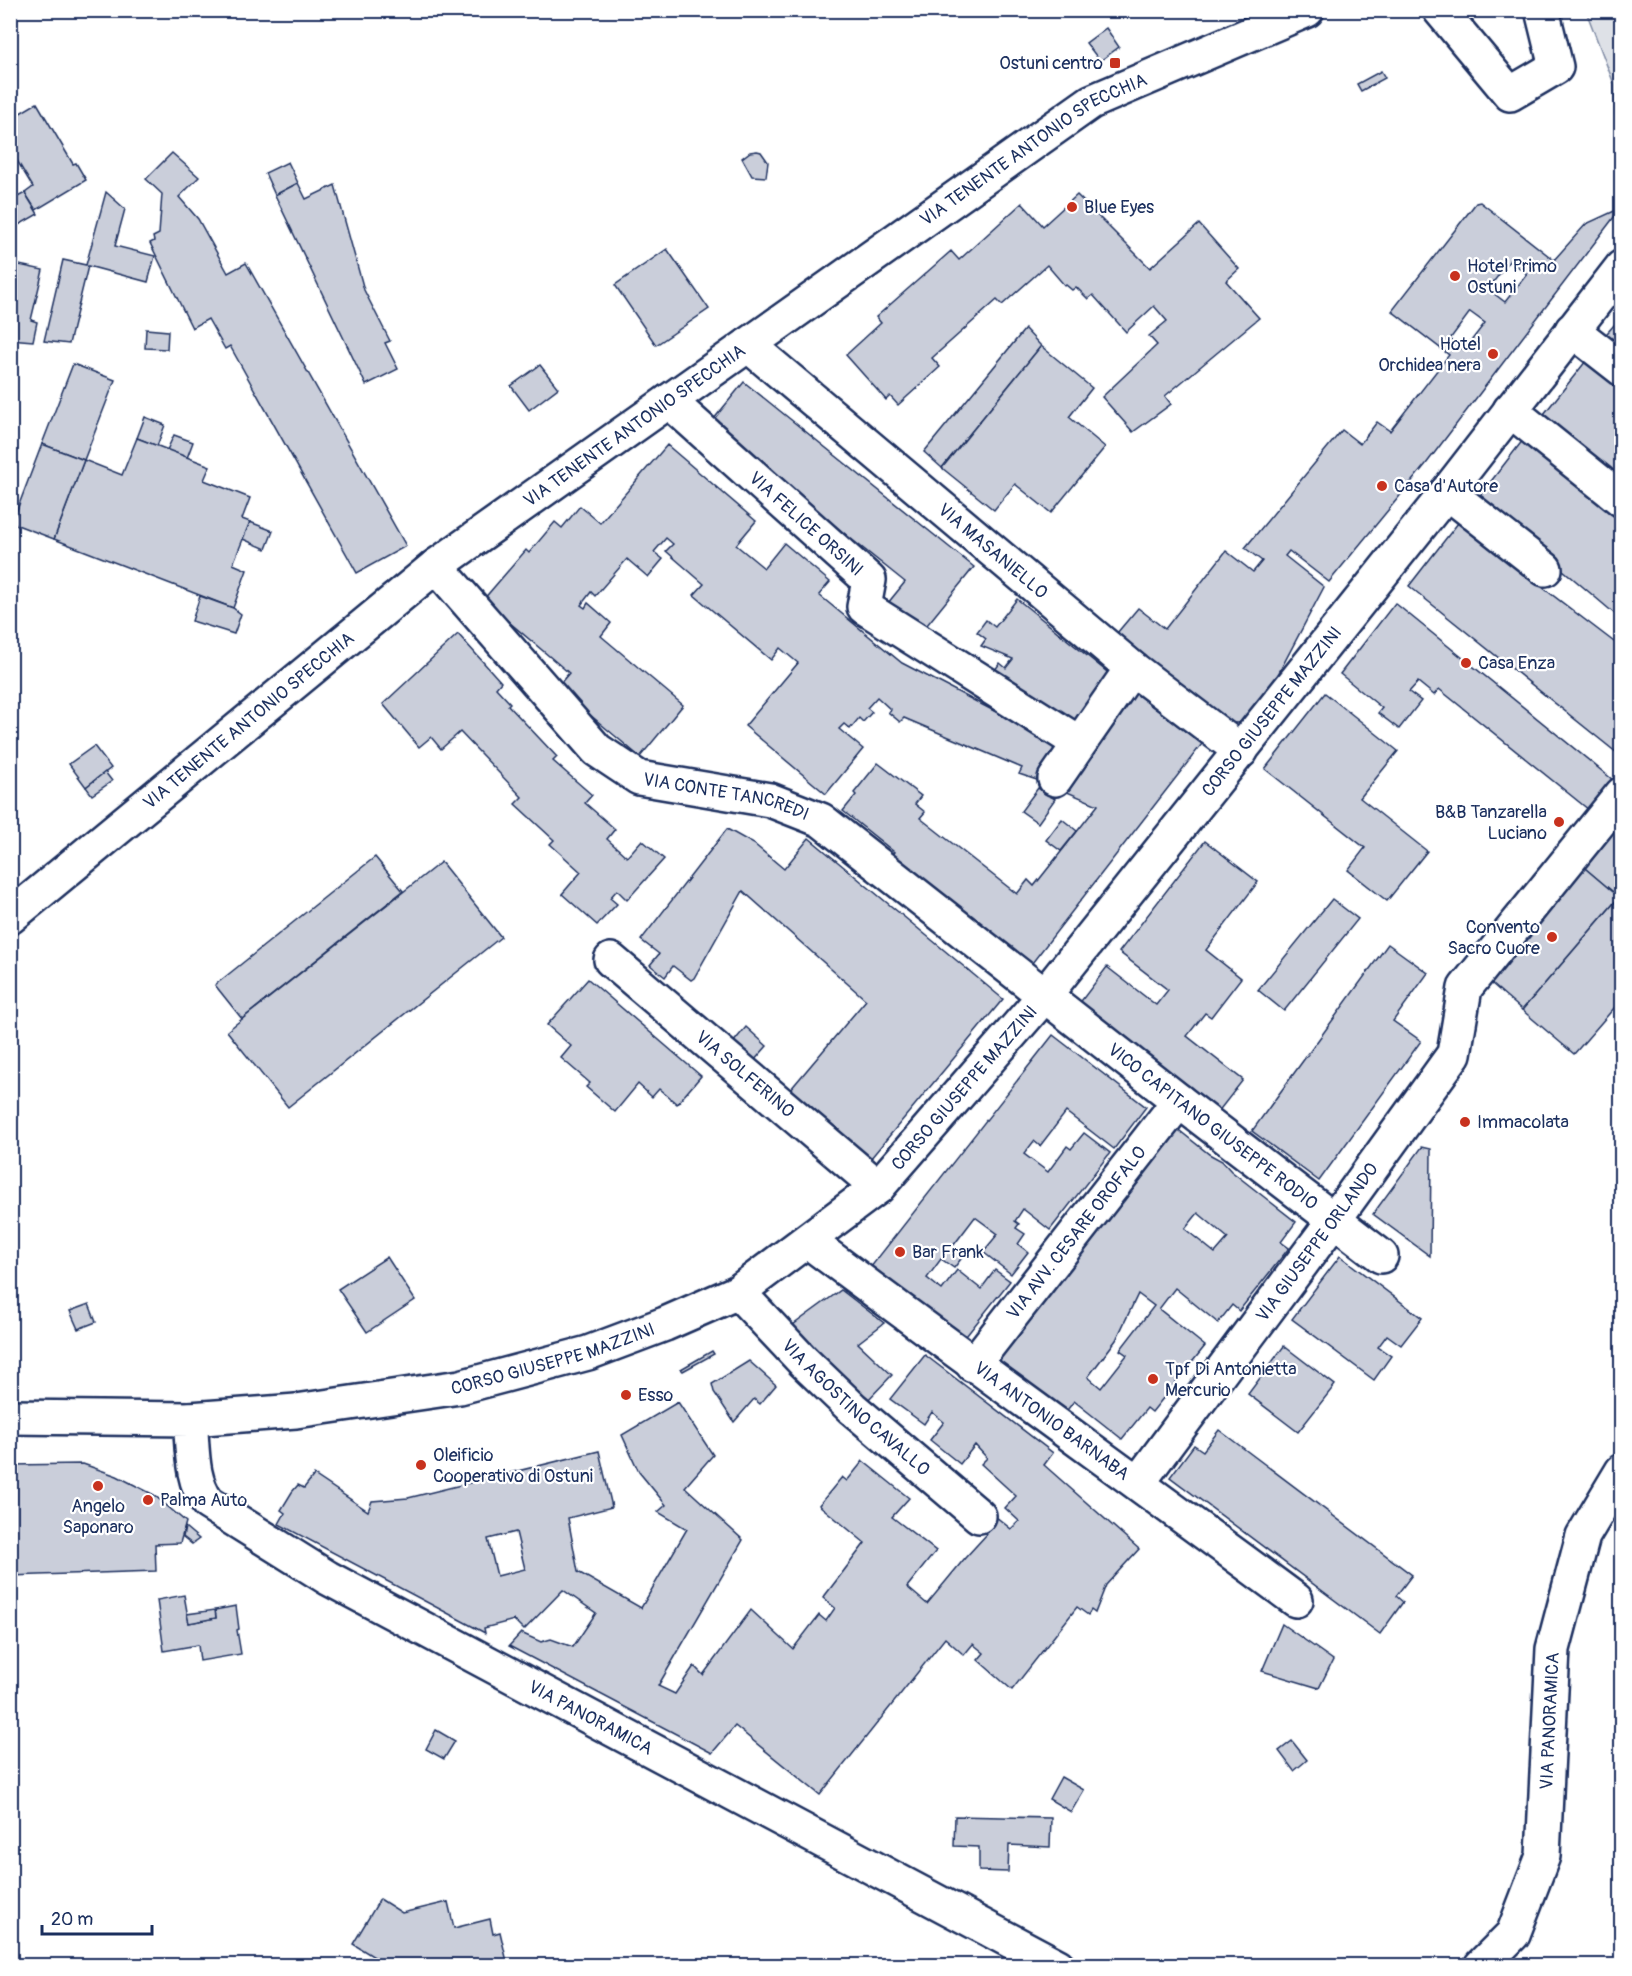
<svg xmlns="http://www.w3.org/2000/svg" width="1632" height="1976" viewBox="0 0 1632 1976" font-family="Pangolin,sans-serif">
  <style>
    .green { fill: #dee1e7; stroke: #7c88a2; stroke-width: 1.5 }
    .building { fill: #caceda; stroke: #1b2f5e; stroke-width: 1.5; fill-rule: evenodd }
    .lines { fill: none; stroke-linecap: round; stroke-linejoin: round }
    .minor-casing { stroke: #1b2f5e; stroke-width: 38 }
    .major-casing { stroke: #1b2f5e; stroke-width: 38 }
    .minor { stroke: #fff; stroke-width: 33 }
    .major { stroke: #fff; stroke-width: 33 }
    .poi-dot { fill: #c8321e; stroke: #fff; stroke-width: 2 }
    .labels { text-anchor: middle; dominant-baseline: central; stroke-width: 4.5; stroke-linejoin: round; paint-order: stroke }
    .poi-label { font-size: 18px; fill: #1b2f5e; stroke: #fff; text-anchor: start }
    .street-label { font-size: 18px; fill: #1b2f5e; stroke: #fff }
  </style>
  <rect width="100%" height="100%" fill="#fff"/>
  <filter id="ink" filterUnits="userSpaceOnUse"><feTurbulence type="fractalNoise" baseFrequency=".0167" numOctaves="2"/><feDisplacementMap in="SourceGraphic" scale="12" xChannelSelector="R" yChannelSelector="G"/><feConvolveMatrix kernelMatrix="1 2 1 2 8 2 1 2 1" color-interpolation-filters="sRGB"/></filter>
  <g filter="url(#ink)">
    <!-- green -->
    <path class="green" d="M1586,11H1621V125L1615,115L1614,84Z"/>
    <!-- building -->
    <g class="building">
      <path d="M1106,28L1119,47L1100,61L1086,43Z"/>
      <path d="M1381,71L1385,78L1361,91L1357,84Z"/>
      <path d="M37,103L73,164L76,163L86,180L36,210L25,193L33,187L10,149V119Z"/>
      <path d="M757,151L761,152L768,162L766,177L752,176L742,158L750,152Z"/>
      <path d="M172,153L199,177L179,197L198,219L228,273L246,263L406,546L357,573L230,346L225,349L208,319L192,328L150,243L154,241L153,237L159,234L162,194L146,179Z"/>
      <path d="M288,162L298,183L275,195L265,173Z"/>
      <path d="M298,183L306,199L335,185L364,290L390,341L385,343L398,369L366,385L275,195Z"/>
      <path d="M106,192L125,209L115,246L155,256L148,282L88,266L69,344L44,341L63,260L86,265Z"/>
      <path d="M25,193L38,214L10,230V201Z"/>
      <path d="M1077,195L1150,268L1199,224L1239,269L1226,281L1259,318L1165,396L1171,404L1133,432L1102,397L1157,345L1149,336L1167,321L1154,306L1126,332L1093,295L1088,299L1076,287L1072,290L1066,285L1065,286L1047,265L1002,305L997,300L932,358L940,367L898,405L890,396L886,400L846,355L881,323L876,317L951,251L959,260L1022,203L1043,226Z"/>
      <path d="M1480,202L1554,260L1586,224L1621,208L1426,464L1329,582L1289,551L1285,556L1324,587L1255,718L1237,723L1218,722L1112,639L1138,608L1165,629L1226,551L1253,572L1262,561L1245,548L1342,430L1360,444L1377,422L1390,431L1449,355L1392,311L1476,203ZM1510,260L1527,274L1505,302L1488,289ZM1470,312L1485,323L1464,350L1450,339Z"/>
      <path d="M667,249L709,309L656,345L615,285Z"/>
      <path d="M10,263L43,270L31,320L37,322L33,341L10,339L15,318L10,317Z"/>
      <path d="M1622,316V357L1601,340Z"/>
      <path d="M146,329L168,331L167,349L145,348Z"/>
      <path d="M1025,329L1041,346L942,468L924,452Z"/>
      <path d="M1041,346L1092,388L1069,417L1105,447L1051,513L1015,484L994,510L942,468Z"/>
      <path d="M1586,361L1622,388V485L1540,419Z"/>
      <path d="M73,364L115,380L84,460L42,444Z"/>
      <path d="M540,365L558,388L529,410L511,386Z"/>
      <path d="M744,382L974,567L923,630L888,603L905,582L709,425Z"/>
      <path d="M145,417L165,425L157,446L137,438Z"/>
      <path d="M174,435L193,442L187,458L167,450Z"/>
      <path d="M137,438L210,466L204,480L250,498L242,519L250,522L233,564L247,570L233,608L54,539L84,460L122,475Z"/>
      <path d="M1523,440L1622,520V620L1478,498Z"/>
      <path d="M42,444L84,460L54,539L12,523Z"/>
      <path d="M667,445L756,521L736,545L764,568L784,543L830,582L819,595L902,663L1063,747L1037,780L1019,774L1022,768L904,718L900,722L888,712L891,710L877,697L867,708L872,712L863,722L859,718L850,729L844,724L839,729L863,749L826,794L745,726L798,663L780,648L771,660L694,595L704,584L666,551L673,544L666,538L654,552L663,559L648,577L627,559L595,596L591,592L581,605L585,608L588,603L611,623L601,636L683,705L640,757L557,687L569,673L483,600L526,550L529,553L555,522L562,528L580,506L600,523Z"/>
      <path d="M250,522L273,531L266,549L243,539Z"/>
      <path d="M1458,523L1622,648V757L1409,586Z"/>
      <path d="M200,596L233,608L241,614L234,634L192,621Z"/>
      <path d="M1017,599L1112,676L1075,730L986,682L1000,663L1006,668L1013,659L981,646L986,639L977,632L986,620L995,627Z"/>
      <path d="M1395,603L1618,784L1594,814L1439,689L1434,695L1418,682L1409,692L1421,701L1399,729L1378,713L1382,708L1340,674Z"/>
      <path d="M458,634L501,682L496,688L510,703L508,705L557,757L553,761L592,795L585,803L615,829L607,839L627,857L642,840L664,859L627,900L617,890L610,898L617,904L597,925L562,894L581,872L550,844L554,840L515,804L522,797L460,732L441,749L431,737L419,747L383,704Z"/>
      <path d="M1128,688L1202,744L1029,967L890,858L894,852L843,811L856,795L854,793L878,763L921,796L915,804L925,812L920,818L1017,894L1028,880L1034,886L1098,805L1060,789Z"/>
      <path d="M1325,693L1398,751L1360,798L1427,851L1387,901L1348,870L1365,848L1265,769Z"/>
      <path d="M94,746L111,768L86,787L69,764Z"/>
      <path d="M105,772L112,781L92,795L86,787Z"/>
      <path d="M1038,788L1055,799L1038,823L1021,811Z"/>
      <path d="M1622,816V999L1574,1054L1522,1010L1619,897L1580,864Z"/>
      <path d="M1062,819L1077,831L1061,851L1046,840Z"/>
      <path d="M727,829L754,844L784,869L809,838L1003,999L866,1164L785,1096L866,1000L743,891L694,978L691,980L673,966L665,977L650,965L659,954L641,940Z"/>
      <path d="M1205,841L1258,882L1206,950L1241,978L1211,1017L1205,1013L1187,1036L1243,1080L1214,1117L1075,1009L1107,967L1156,1005L1168,990L1119,952Z"/>
      <path d="M375,857L403,891L242,1019L215,985Z"/>
      <path d="M441,862L501,937L288,1107L227,1031Z"/>
      <path d="M1580,864L1619,897L1522,1010L1484,977Z"/>
      <path d="M1332,899L1358,919L1284,1011L1258,990Z"/>
      <path d="M1388,944L1428,973L1393,1021L1421,1041L1319,1181L1252,1131Z"/>
      <path d="M588,979L701,1076L677,1104L659,1089L652,1097L638,1084L615,1112L586,1087L590,1083L561,1058L571,1046L547,1025Z"/>
      <path d="M746,1027L767,1046L753,1062L732,1044Z"/>
      <path d="M1053,1035L1146,1107L1114,1149L1066,1112L1040,1146L1034,1141L1024,1154L1048,1172L1067,1146L1071,1149L1084,1133L1110,1153L1050,1230L1023,1209L1015,1221L1019,1224L1016,1228L1025,1234L1018,1244L1028,1252L1011,1274L983,1252L998,1234L975,1217L953,1246L964,1255L954,1268L941,1259L927,1278L942,1290L957,1270L981,1289L995,1270L1010,1281L963,1340L870,1268Z"/>
      <path d="M1175,1127L1209,1154L1222,1161L1231,1171L1296,1222L1281,1242L1289,1248L1239,1311L1232,1305L1218,1323L1175,1288L1159,1309L1205,1346L1152,1412L1147,1408L1122,1439L1074,1401L1062,1417L992,1361ZM1198,1213L1228,1238L1215,1253L1185,1229ZM1138,1294L1154,1306L1120,1350L1127,1355L1101,1388L1088,1377L1116,1340Z"/>
      <path d="M1422,1147L1431,1149L1430,1256L1373,1214Z"/>
      <path d="M1340,1256L1422,1318L1401,1345L1387,1335L1378,1347L1391,1356L1374,1380L1292,1319Z"/>
      <path d="M387,1257L415,1300L367,1332L338,1289Z"/>
      <path d="M841,1290L884,1323L858,1343L892,1375L866,1402L786,1330Z"/>
      <path d="M89,1304L96,1322L78,1329L70,1311Z"/>
      <path d="M1284,1346L1335,1385L1298,1432L1248,1394Z"/>
      <path d="M712,1351L714,1354L683,1371L681,1369Z"/>
      <path d="M925,1355L1053,1453L1044,1465L1139,1549L1106,1585L1095,1613L1091,1610L1088,1615L1077,1607L1012,1690L978,1660L984,1653L973,1644L964,1655L945,1638L820,1795L735,1726L712,1753L509,1646L521,1633L541,1642L551,1639L573,1647L596,1613L563,1590L524,1630L514,1620L484,1628L485,1633L279,1524L285,1513L281,1510L292,1492L298,1485L304,1488L314,1475L368,1511L372,1501L408,1498L599,1451L612,1507L568,1518L578,1572L641,1608L687,1529L658,1512L666,1505L639,1472L622,1435L678,1402L713,1455L685,1487L743,1540L658,1686L675,1694L694,1666L703,1675L751,1610L793,1649L819,1615L826,1621L835,1608L823,1598L865,1543L819,1505L842,1477L847,1481L863,1461L909,1498L892,1517L936,1551L907,1587L927,1604L965,1558L987,1534L982,1529L995,1516L1011,1529L1019,1521L1005,1508L1016,1496L981,1464L987,1458L975,1445L960,1464L930,1440L944,1422L932,1412L924,1424L890,1399ZM516,1532L525,1569L497,1576L488,1539Z"/>
      <path d="M749,1361L776,1385L760,1404L754,1399L734,1422L714,1392L712,1384Z"/>
      <path d="M1219,1430L1412,1575L1396,1596L1403,1602L1380,1634L1170,1477L1194,1445L1203,1451Z"/>
      <path d="M83,1464L117,1476L154,1495L186,1522L180,1543L155,1544L156,1571L10,1576V1465Z"/>
      <path d="M185,1527L199,1539L192,1544L183,1537Z"/>
      <path d="M184,1595L189,1623L216,1618L215,1610L236,1606L239,1629L237,1630L241,1654L200,1661L198,1645L164,1651L157,1600Z"/>
      <path d="M215,1610L216,1618L189,1623L187,1614Z"/>
      <path d="M1282,1624L1333,1660L1319,1688L1262,1671Z"/>
      <path d="M436,1730L455,1741L444,1759L426,1749Z"/>
      <path d="M1292,1741L1307,1760L1294,1771L1279,1751Z"/>
      <path d="M1061,1777L1084,1790L1071,1812L1049,1799Z"/>
      <path d="M955,1816L1051,1818L1050,1847L1009,1845L1008,1872L979,1871V1847L954,1846Z"/>
      <path d="M380,1899L402,1913L448,1902L454,1928L490,1919L493,1934L500,1932L508,1966H385L384,1963L353,1944Z"/>
    </g>
    <g class="lines">
      <!-- minor casing -->
      <g class="minor-casing">
        <g id="minor">
          <path d="M1440,10L1510,94L1556,67L1542,10"/>
          <path d="M1572,330L1622,369"/>
          <path id="s1" d="M748,345L1132,668L1241,751"/>
          <path id="s2" d="M669,401L869,580L864,607L1079,743"/>
          <path d="M1510,410L1622,500"/>
          <path d="M1447,492L1545,569"/>
          <path id="s3" d="M436,566L597,750L639,778L770,800L821,820L1179,1101L1381,1256"/>
          <path d="M1055,779L1132,668"/>
          <path id="s4" d="M10,917L436,566L1091,102L1307,10"/>
          <path id="s5" d="M611,960L878,1187"/>
          <path id="s6" d="M808,1241C969,1362 1134,1480 1296,1600"/>
          <path id="s7" d="M738,1292L803,1361L852,1408L979,1516"/>
          <path id="s8" d="M973,1365L1179,1101"/>
          <path id="s9" d="M190,1419L296,1411L460,1387L588,1353L665,1324L738,1292L878,1187L1044,996L1447,492L1622,267"/>
          <path id="s10" d="M1138,1483L1334,1220L1454,1054L1465,988L1622,794"/>
        </g>
      </g>
      <!-- major casing -->
      <g class="major-casing">
        <g id="major">
          <path id="s11" d="M10,1417L190,1419C193,1447 190,1479 208,1503L328,1578L1058,1966"/>
          <path id="s12" d="M1481,1966L1513,1934L1543,1856L1553,1649L1583,1536L1622,1471"/>
        </g>
      </g>
      <!-- minor -->
      <use href="#minor" class="minor"/>
      <!-- major -->
      <use href="#major" class="major"/>
    </g>
  </g>
  <!-- markers -->
  <g class="poi-dot">
    <rect x="1109" y="57" width="12" height="12" rx="3"/>
    <circle cx="1072" cy="207" r="6"/>
    <circle cx="1455" cy="276" r="6"/>
    <circle cx="1493" cy="354" r="6"/>
    <circle cx="1382" cy="486" r="6"/>
    <circle cx="1466" cy="663" r="6"/>
    <circle cx="1559" cy="822" r="6"/>
    <circle cx="1552" cy="937" r="6"/>
    <circle cx="1465" cy="1122" r="6"/>
    <circle cx="900" cy="1252" r="6"/>
    <circle cx="1153" cy="1379" r="6"/>
    <circle cx="626" cy="1395" r="6"/>
    <circle cx="421" cy="1465" r="6"/>
    <circle cx="98" cy="1486" r="6"/>
    <circle cx="148" cy="1500" r="6"/>
  </g>
  <g class="labels">
    <!-- poi labels -->
    <g class="poi-label">
      <text x="1103" y="63" text-anchor="end">Ostuni centro</text>
      <text x="1084" y="207">Blue Eyes</text>
      <text x="1467" y="266">Hotel Primo<tspan x="1467" dy="21">Ostuni</tspan></text>
      <text x="1481" y="344" text-anchor="end">Hotel<tspan x="1481" dy="21">Orchidea nera</tspan></text>
      <text x="1394" y="486">Casa d'Autore</text>
      <text x="1478" y="663">Casa Enza</text>
      <text x="1547" y="812" text-anchor="end">B&amp;B Tanzarella<tspan x="1547" dy="21">Luciano</tspan></text>
      <text x="1540" y="927" text-anchor="end">Convento<tspan x="1540" dy="21">Sacro Cuore</tspan></text>
      <text x="1477" y="1122">Immacolata</text>
      <text x="912" y="1252">Bar Frank</text>
      <text x="1165" y="1369">Tpf Di Antonietta<tspan x="1165" dy="21">Mercurio</tspan></text>
      <text x="638" y="1395">Esso</text>
      <text x="433" y="1455">Oleificio<tspan x="433" dy="21">Cooperativo di Ostuni</tspan></text>
      <text x="160" y="1500">Palma Auto</text>
      <text x="98" y="1506" text-anchor="middle">Angelo<tspan x="98" dy="21">Saponaro</tspan></text>
    </g>
    <!-- street labels -->
    <g class="street-label">
      <text stroke="none"><textPath href="#s4" startOffset="1281">VIA TENENTE ANTONIO SPECCHIA</textPath></text>
      <text stroke="none"><textPath href="#s4" startOffset="795">VIA TENENTE ANTONIO SPECCHIA</textPath></text>
      <text stroke="none"><textPath href="#s2" startOffset="184">VIA FELICE ORSINI</textPath></text>
      <text stroke="none"><textPath href="#s1" startOffset="320">VIA MASANIELLO</textPath></text>
      <text stroke="none"><textPath href="#s9" startOffset="1359">CORSO GIUSEPPE MAZZINI</textPath></text>
      <text stroke="none"><textPath href="#s4" startOffset="309">VIA TENENTE ANTONIO SPECCHIA</textPath></text>
      <text stroke="none"><textPath href="#s3" startOffset="384">VIA CONTE TANCREDI</textPath></text>
      <text stroke="none"><textPath href="#s5" startOffset="176">VIA SOLFERINO</textPath></text>
      <text stroke="none"><textPath href="#s9" startOffset="873">CORSO GIUSEPPE MAZZINI</textPath></text>
      <text stroke="none"><textPath href="#s3" startOffset="980">VICO CAPITANO GIUSEPPE RODIO</textPath></text>
      <text stroke="none"><textPath href="#s8" startOffset="168">VIA AVV. CESARE OROFALO</textPath></text>
      <text stroke="none"><textPath href="#s10" startOffset="300">VIA GIUSEPPE ORLANDO</textPath></text>
      <text stroke="none"><textPath href="#s9" startOffset="369">CORSO GIUSEPPE MAZZINI</textPath></text>
      <text stroke="none"><textPath href="#s7" startOffset="165">VIA AGOSTINO CAVALLO</textPath></text>
      <text stroke="none"><textPath href="#s6" startOffset="303">VIA ANTONIO BARNABA</textPath></text>
      <text stroke="none"><textPath href="#s11" startOffset="706">VIA PANORAMICA</textPath></text>
      <text stroke="none"><textPath href="#s12" startOffset="264">VIA PANORAMICA</textPath></text>
    </g>
  </g>
  <!-- margin -->
  <rect width="1632" height="1976" fill="none" stroke="#fff" stroke-width="36"/>
  <rect x="18" y="18" width="1596" height="1940" fill="none" stroke="#1b2f5e" stroke-width="2" filter="url(#ink)"/>
  <!-- scale -->
  <path d="M42 1925v9h110v-9" fill="none" stroke="#1b2f5e" stroke-width="3"/>
  <text x="51" y="1925" font-size="18" fill="#1b2f5e" stroke="#ffffff" stroke-width="4.5" paint-order="stroke">20 m</text>
</svg>
